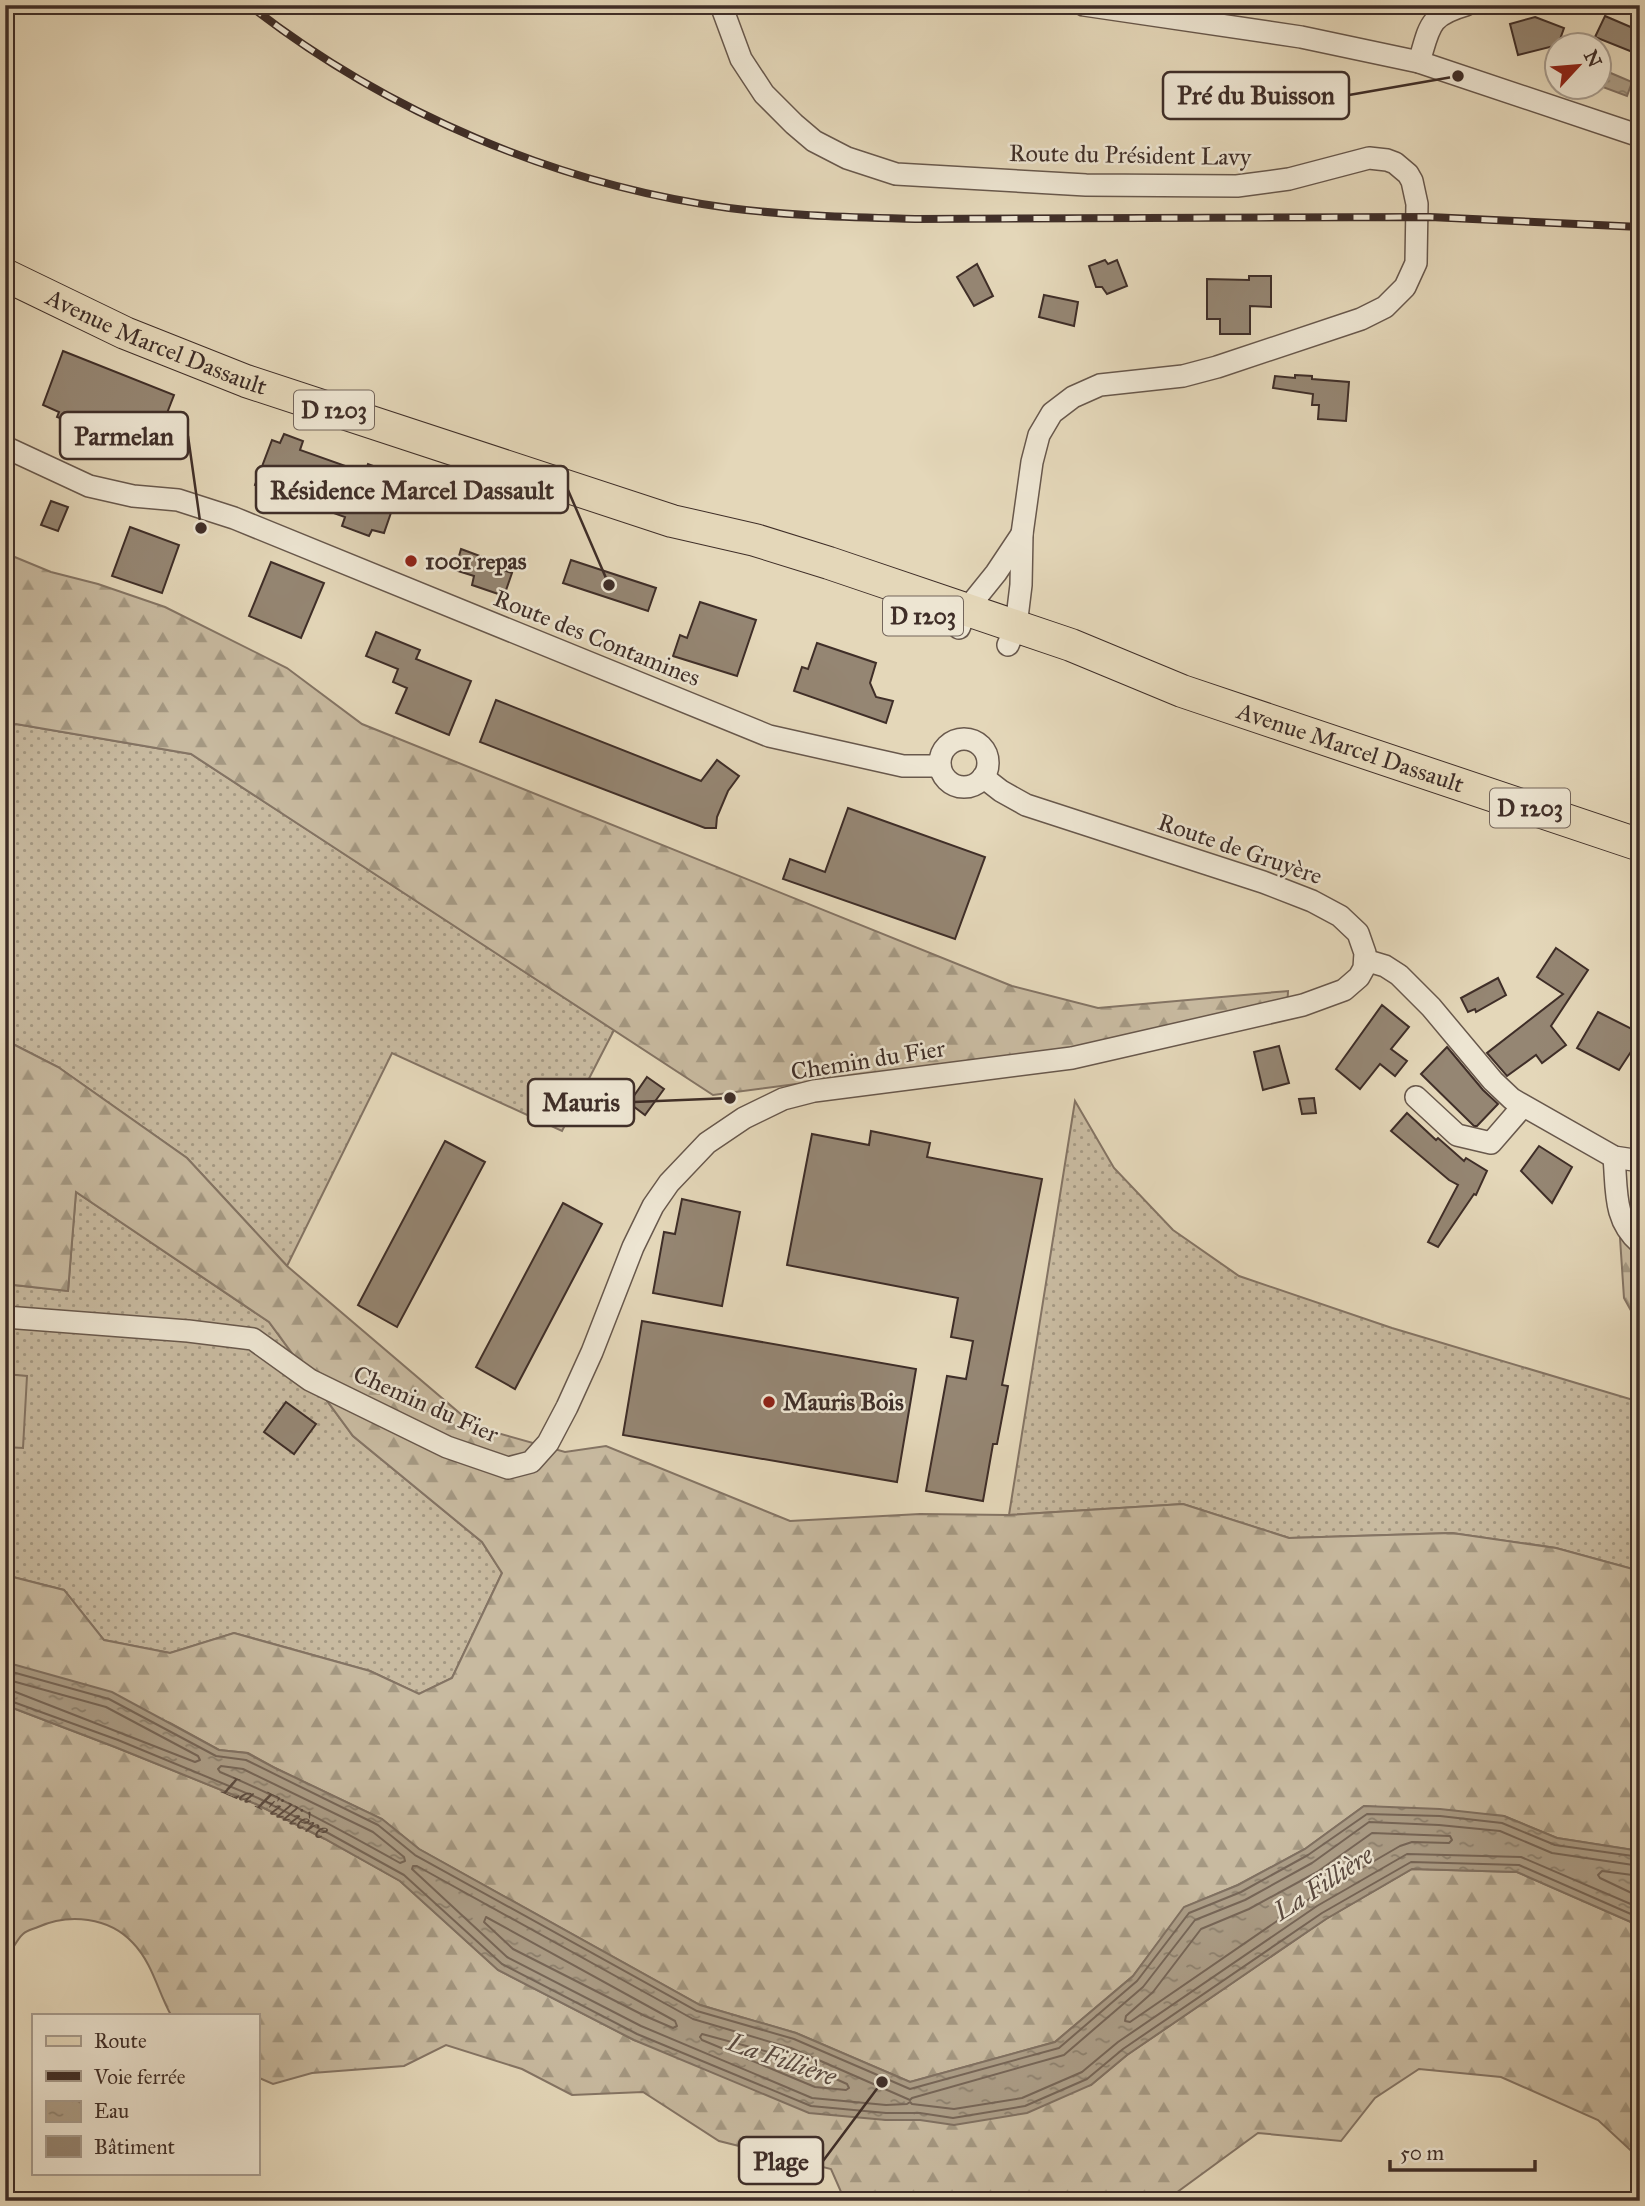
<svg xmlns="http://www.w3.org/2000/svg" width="1645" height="2206" viewBox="0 0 1645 2206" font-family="'IM FELL Great Primer',serif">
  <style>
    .grass { fill: url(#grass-dots); stroke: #847464; stroke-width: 2 }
    .forest { fill: url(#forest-firs); stroke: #847464; stroke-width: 2 }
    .green { fill: #c8baa0; stroke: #847464; stroke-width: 2 }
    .water { fill: url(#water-ripples); stroke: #807162; stroke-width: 2 }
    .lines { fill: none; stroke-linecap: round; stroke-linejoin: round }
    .shore { stroke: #766658; stroke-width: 2 }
    .building { fill: #958673; stroke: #3f2e28; stroke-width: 2 }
    .street-casing { stroke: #68584c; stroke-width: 24 }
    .primary-casing { stroke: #3f2e28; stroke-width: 34 }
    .street { stroke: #ede5d2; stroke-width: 21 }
    .primary { stroke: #e4d7b9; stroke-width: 32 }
    .rail-casing { stroke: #3f2e28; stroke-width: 8 }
    .rail { stroke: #ede5d2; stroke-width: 5; stroke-dasharray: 16; stroke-linecap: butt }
    .poi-dot { fill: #8f2418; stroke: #ede5d2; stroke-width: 2.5 }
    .labels { text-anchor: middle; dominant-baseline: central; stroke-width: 5; stroke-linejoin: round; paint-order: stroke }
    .shield { fill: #ede5d2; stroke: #73655b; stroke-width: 2 }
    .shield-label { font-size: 23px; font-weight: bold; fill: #3f2e28 }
    .street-label { font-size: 24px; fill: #3f2e28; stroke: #ede5d2 }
    .poi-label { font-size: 24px; font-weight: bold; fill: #3f2e28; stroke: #ede5d2; text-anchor: start }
    .water-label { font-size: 26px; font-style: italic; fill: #5a4a40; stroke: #ede5d2 }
    .leader { fill: none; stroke: #3f2e28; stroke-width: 2.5 }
    .callout-dot { fill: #3f2e28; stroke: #ede5d2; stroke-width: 2.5 }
    .callout { fill: #ede5d2; stroke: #3f2e28; stroke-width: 2.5 }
    .callout-label { font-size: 26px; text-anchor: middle; font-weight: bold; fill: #3f2e28 }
  </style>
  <defs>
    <pattern id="grass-dots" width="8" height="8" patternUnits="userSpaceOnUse" patternTransform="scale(1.75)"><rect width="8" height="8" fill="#c8baa0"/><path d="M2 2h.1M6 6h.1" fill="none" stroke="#a49882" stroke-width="1.8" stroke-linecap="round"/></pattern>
    <pattern id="forest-firs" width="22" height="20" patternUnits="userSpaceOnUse" patternTransform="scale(1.75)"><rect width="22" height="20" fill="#c8baa0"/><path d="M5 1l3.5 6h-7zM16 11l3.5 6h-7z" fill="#a49882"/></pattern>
    <pattern id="water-ripples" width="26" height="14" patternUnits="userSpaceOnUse" patternTransform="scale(1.75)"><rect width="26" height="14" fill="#ac9e88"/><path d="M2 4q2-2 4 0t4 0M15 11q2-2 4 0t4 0" fill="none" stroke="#8d816f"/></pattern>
  </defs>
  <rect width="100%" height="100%" fill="#e4d7b9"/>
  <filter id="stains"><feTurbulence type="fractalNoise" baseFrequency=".00286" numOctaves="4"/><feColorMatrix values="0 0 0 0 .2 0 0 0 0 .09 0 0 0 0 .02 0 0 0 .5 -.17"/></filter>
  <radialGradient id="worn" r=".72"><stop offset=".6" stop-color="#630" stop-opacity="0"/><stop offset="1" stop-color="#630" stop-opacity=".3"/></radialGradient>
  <!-- grass -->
  <g class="grass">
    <path d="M16,724L191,754L614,1030L562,1131L392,1053L287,1266L187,1158L58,1067L5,1040V727Z"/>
    <path d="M1075,1101L1114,1168L1173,1230L1239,1276L1392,1328L1640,1402V1571L1556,1548L1452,1533L1289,1538L1183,1504L1009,1515Z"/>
    <path d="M76,1192L269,1322L353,1436L482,1542L502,1573L452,1678L419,1694L370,1671L234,1633L170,1653L104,1640L64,1590L5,1575V1284L68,1291Z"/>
  </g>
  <!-- forest -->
  <g class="forest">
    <path d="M5,553L51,572L98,584L165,607L287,668L362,724L1012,986L1098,1008L1288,991L1287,1011L1076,1047L713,1095L191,754L16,724L5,727Z"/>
    <path d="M5,1040L58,1067L187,1158L287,1266L476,1427L565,1452L606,1446L790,1521L920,1514L1009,1515L1183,1504L1289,1538L1452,1533L1556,1548L1640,1571V1851L1557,1838L1504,1816L1364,1806L1305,1849L1238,1885L1185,1907L1133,1976L1055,2042L910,2082L796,2033L700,2005L419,1849L382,1819L275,1768L248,1753L219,1750L170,1723L5,1662V1575L64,1590L104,1640L170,1653L234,1633L370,1671L419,1694L452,1678L502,1573L482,1542L353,1436L269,1322L76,1192L68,1291L5,1284Z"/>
    <path d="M1619,1223L1640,1244V1327L1624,1298Z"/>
    <path d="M5,1705L115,1747L256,1804L325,1839L400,1881L498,1970L634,2040L886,2120H920L1091,2085L1127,2055L1326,1919L1412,1869L1517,1872L1640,1926V2159L1598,2120L1501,2077L1419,2069L1375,2098L1341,2141L1258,2133L1165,2201H845L831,2169L719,2141L643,2092L572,2095L522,2069L446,2045L404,2066L312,2073L273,2084L257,2077V2015H171C158,1992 153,1964 133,1943C109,1917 69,1913 38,1927C34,1929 27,1930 23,1934C16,1940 11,1953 5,1961Z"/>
  </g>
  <!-- green -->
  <path class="green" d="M5,1374L27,1376L23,1448L5,1447Z"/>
  <!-- water -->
  <g class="water">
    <path d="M1606,71L1632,82L1627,96L1600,86Z"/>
    <path d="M5,1662L112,1692L219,1750L247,1753L275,1768L382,1819L419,1849L700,2005L796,2033L910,2082L1055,2042L1133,1976L1184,1907L1238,1885L1305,1849L1364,1806L1440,1809L1504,1816L1557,1838L1640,1851V1926L1517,1872L1412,1869L1326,1919L1127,2055L1091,2085L1027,2113L954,2125L920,2120H886L809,2113L634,2040L498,1970L400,1881L325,1839L256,1804L115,1747L5,1705Z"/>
  </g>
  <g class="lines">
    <!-- shore -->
    <g class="shore">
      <path d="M5,1670L109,1699L216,1756L246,1760L378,1825L415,1855L697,2011L794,2039L910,2089L1059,2048L1137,1981L1189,1913L1241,1892L1308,1855L1367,1814L1440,1816L1502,1823L1555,1845L1640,1857"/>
      <path d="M5,1679L106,1707L198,1756L200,1760L195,1762L13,1691L5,1690"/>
      <path id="s1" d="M5,1699L118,1740L258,1798L328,1833L404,1875L502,1964L637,2034L811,2106L886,2113H920L953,2118L1025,2106L1087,2079L1123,2049L1322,1913L1411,1862L1519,1865L1640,1918"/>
      <path d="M221,1766L243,1769L373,1832L404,1857L405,1861L400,1863C341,1830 282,1798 220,1772L218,1769Z"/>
      <path d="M1372,1833L1450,1836L1452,1840L1449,1843L1412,1842L1400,1846L1312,1897L1130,2022L1125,2021L1126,2016L1153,1992L1201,1929L1249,1909L1317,1872Z"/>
      <path d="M1640,1866L1552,1853L1500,1831L1439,1825L1369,1822L1312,1863L1245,1900L1195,1920L1143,1987L1064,2055L912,2098L910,2100L791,2048L693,2019L417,1866H413L412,1869L507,1957L641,2026L812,2098L886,2105L907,2104L910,2102L912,2104L954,2109L1022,2098L1082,2072L1118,2042L1317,1906L1407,1854L1521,1857L1640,1908"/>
      <path d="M1640,1876L1602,1871L1598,1875L1600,1878L1640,1897"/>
      <path d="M486,1917L675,2021L677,2026L673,2028L645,2016L513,1949L484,1922Z"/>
      <path d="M702,2034L787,2057L847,2084L849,2088L846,2090L815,2087L702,2040L700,2037Z"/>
    </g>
  </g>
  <!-- building -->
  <g class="building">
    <path d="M1605,16L1640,31V55L1595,37Z"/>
    <path d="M1535,17L1564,28L1558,45L1518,55L1510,24Z"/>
    <path d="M1105,260L1108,264L1117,260L1127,286L1107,294L1102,287H1096L1089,266Z"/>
    <path d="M977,264L993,296L974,306L957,277Z"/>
    <path d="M1249,276H1271V307L1250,306V334H1220V319H1207V279L1249,280Z"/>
    <path d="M1044,295L1078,302L1074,326L1039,317Z"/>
    <path d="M63,351L174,395L155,444L135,436L131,446L57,417L59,412L43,405Z"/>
    <path d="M1295,375L1312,376V379L1349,382L1346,421L1318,419L1319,405H1312L1313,394L1273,388L1275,376L1295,378Z"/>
    <path d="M284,434L303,441L300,450L365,473L368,464L387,471L384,478L402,484L401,487L409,490L403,507L394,504L384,533L372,530L369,536L342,526L345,517L255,485L272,440L280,443Z"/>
    <path d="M51,501L68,507L58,531L41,525Z"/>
    <path d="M130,527L179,545L162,593L112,576Z"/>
    <path d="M461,549L488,559L485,564L512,573L504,596L472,585L474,576L455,570Z"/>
    <path d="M571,560L656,588L648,611L563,583Z"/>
    <path d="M271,562L324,583L301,638L249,616Z"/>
    <path d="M700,602L756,620L737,676L673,656L680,635L687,638Z"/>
    <path d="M376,632L420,650L416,659L471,681L449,735L396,713L407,688L393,682L398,669L366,656Z"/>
    <path d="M817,643L876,663L870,683L876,697L893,701L886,723L794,691L802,667L808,669Z"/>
    <path d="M496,700L701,781L717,760L739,776L728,791L717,817L716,828H705L480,742Z"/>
    <path d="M848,808L985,857L955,939L783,879L790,859L825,872Z"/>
    <path d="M1556,948L1588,970L1551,1026L1566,1045L1542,1063L1536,1055L1507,1076L1487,1053L1563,994L1537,977Z"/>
    <path d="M1498,978L1506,995L1476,1012L1475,1009L1468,1012L1461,998Z"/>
    <path d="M1382,1005L1409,1027L1391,1049L1407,1061L1395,1076L1380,1064L1360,1089L1336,1069Z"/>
    <path d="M1598,1012L1640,1033V1038L1619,1070L1577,1048Z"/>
    <path d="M1279,1046L1289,1083L1263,1090L1254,1052Z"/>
    <path d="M1447,1047L1483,1090L1498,1104L1477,1126H1474L1421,1074Z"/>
    <path d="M647,1077L664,1089L645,1115L629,1103Z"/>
    <path d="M1314,1098L1316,1113L1302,1114L1299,1099Z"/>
    <path d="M1407,1113L1436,1140L1438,1138L1464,1161L1466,1158L1487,1171L1476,1195L1474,1194L1438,1247L1428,1242L1458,1185L1449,1180L1391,1131Z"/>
    <path d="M871,1131L930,1143L927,1157L1042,1179L1002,1385L1008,1386L997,1444H993L983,1501L926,1491L947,1376L966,1379L973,1341L951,1337L958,1298L787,1265L812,1134L869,1145Z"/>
    <path d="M445,1141L485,1162L397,1327L358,1305Z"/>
    <path d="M1539,1146L1572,1167L1552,1203L1521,1171Z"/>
    <path d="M682,1199L740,1212L722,1306L653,1293L664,1232L675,1234Z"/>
    <path d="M563,1203L602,1224L515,1389L476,1367Z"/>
    <path d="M642,1321L916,1369L897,1482L623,1435Z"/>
    <path d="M286,1402L316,1424L294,1454L264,1432Z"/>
  </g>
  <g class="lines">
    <!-- street casing -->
    <g class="street-casing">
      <g id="street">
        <path d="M721,5L741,59L764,94L794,124L814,141L847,158L896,174L1086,185L1237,186L1289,179L1369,158L1387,160L1395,163L1408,174L1412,181L1417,204L1416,263L1405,287L1385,307L1361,319L1217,367L1183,376L1100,385L1073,397L1052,413L1039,435L1032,462L1022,534L1021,585L1016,626L1008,645"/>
        <path d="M1084,5L1301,37L1419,62L1640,136"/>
        <path d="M1419,62C1430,26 1428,16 1466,5"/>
        <path d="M5,447L89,486L133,496L178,500L234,518L769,736L903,766H940"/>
        <path d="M959,628L967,609L996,573L1022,534"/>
        <circle cx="964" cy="763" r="24"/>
        <path d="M1365,960L1385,966L1399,975L1431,1007L1493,1081L1512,1099L1614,1157L1640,1161"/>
        <path d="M1416,1097L1457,1135L1491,1143L1523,1106"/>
        <path d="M1614,1157C1617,1190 1613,1220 1640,1243"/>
        <path d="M5,1317L188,1331L253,1339L310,1380L447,1447L508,1468L531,1462L548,1443L567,1407L592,1352L633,1247L653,1206L669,1183L707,1143L744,1118L783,1099L814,1091L1072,1058L1303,1005L1344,990L1359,977L1364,968L1365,953L1358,933L1340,916L1312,901L1263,882L1026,805L1001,791L983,777"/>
      </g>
    </g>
    <!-- primary casing -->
    <g class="primary-casing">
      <g id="primary">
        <path id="s2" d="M5,275L125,333L246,381L672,521L755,540L829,563L1071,645L1182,691L1640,845"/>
      </g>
    </g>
    <!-- street -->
    <use href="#street" class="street"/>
    <!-- primary -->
    <use href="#primary" class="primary"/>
    <!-- rail casing -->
    <g class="rail-casing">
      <path id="rail" d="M249,5C386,112 557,185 729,208C791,216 853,217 915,219L1430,217L1640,227"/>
    </g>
    <!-- rail -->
    <use href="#rail" class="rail"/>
  </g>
  <!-- markers -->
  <g class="poi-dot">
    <circle cx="411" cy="561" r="7"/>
    <circle cx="769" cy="1402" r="7"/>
  </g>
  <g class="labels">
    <!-- shield labels -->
    <g class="shield">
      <rect x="294" y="390.5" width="80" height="39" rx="5"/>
      <rect x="883" y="596.5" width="80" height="39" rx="5"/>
      <rect x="1490" y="788.5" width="80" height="39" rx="5"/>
    </g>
    <g class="shield-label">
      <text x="334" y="410">D 1203</text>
      <text x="923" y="616">D 1203</text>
      <text x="1530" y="808">D 1203</text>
    </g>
    <!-- street labels -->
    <g class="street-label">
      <text transform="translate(1130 155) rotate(1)">Route du Président Lavy</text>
      <text stroke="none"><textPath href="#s2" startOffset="166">Avenue Marcel Dassault</textPath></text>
      <text transform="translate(597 638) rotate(22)">Route des Contamines</text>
      <text stroke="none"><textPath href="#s2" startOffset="1428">Avenue Marcel Dassault</textPath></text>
      <text transform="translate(1240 849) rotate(19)">Route de Gruyère</text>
      <text transform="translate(868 1060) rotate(-9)">Chemin du Fier</text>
      <text transform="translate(426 1404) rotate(24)">Chemin du Fier</text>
    </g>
    <!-- poi labels -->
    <g class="poi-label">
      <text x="425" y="561">1001 repas</text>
      <text x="783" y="1402">Mauris Bois</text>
    </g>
    <!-- water labels -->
    <g class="water-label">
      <text stroke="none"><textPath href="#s1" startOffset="292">La Fillière</textPath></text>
      <text transform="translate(1323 1883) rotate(-33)">La Fillière</text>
      <text transform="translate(782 2059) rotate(19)">La Fillière</text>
    </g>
  </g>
  <!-- callouts -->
  <path class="leader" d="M1458 76L1349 95M201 528L188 436M609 585L568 490M730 1098L634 1102M882 2082L823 2161"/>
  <g class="callout-dot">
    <circle cx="1458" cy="76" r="7"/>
    <circle cx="201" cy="528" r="7"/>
    <circle cx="609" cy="585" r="7"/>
    <circle cx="730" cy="1098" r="7"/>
    <circle cx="882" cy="2082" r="7"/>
  </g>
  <g class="callout">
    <rect x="1163" y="72" width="186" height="47" rx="7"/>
    <rect x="60" y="412" width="128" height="47" rx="7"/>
    <rect x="256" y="466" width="312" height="47" rx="7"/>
    <rect x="528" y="1079" width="106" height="47" rx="7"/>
    <rect x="739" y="2137" width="84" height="47" rx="7"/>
  </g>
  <g class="callout-label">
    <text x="1256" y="104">Pré du Buisson</text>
    <text x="124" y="445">Parmelan</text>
    <text x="412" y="499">Résidence Marcel Dassault</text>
    <text x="581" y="1111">Mauris</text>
    <text x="781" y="2170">Plage</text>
  </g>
  <!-- margin -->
  <rect width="1645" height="2206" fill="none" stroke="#e4d7b9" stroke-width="28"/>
  <rect x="7" y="7" width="1631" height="2192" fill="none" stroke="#3f2e28" stroke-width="3.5"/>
  <rect x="14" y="14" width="1617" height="2178" fill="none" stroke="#3f2e28" stroke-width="2"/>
  <!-- legend -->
  <rect x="32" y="2014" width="228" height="161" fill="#ede5d2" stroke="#a79c8e" stroke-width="2"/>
  <rect x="46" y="2036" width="35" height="10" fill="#e4d7b9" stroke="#a79c8e" stroke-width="2"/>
  <text x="94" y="2048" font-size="21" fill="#3f2e28">Route</text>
  <rect x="46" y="2071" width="35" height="10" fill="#3f2e28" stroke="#a79c8e" stroke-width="2"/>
  <text x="94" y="2084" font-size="21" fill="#3f2e28">Voie ferrée</text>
  <rect x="46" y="2101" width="35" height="21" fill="url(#water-ripples)" stroke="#a79c8e" stroke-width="2"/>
  <text x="94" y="2118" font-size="21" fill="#3f2e28">Eau</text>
  <rect x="46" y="2136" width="35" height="21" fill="#958673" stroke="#a79c8e" stroke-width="2"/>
  <text x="94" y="2154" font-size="21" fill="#3f2e28">Bâtiment</text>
  <!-- north arrow -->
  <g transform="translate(1578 66) rotate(64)"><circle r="33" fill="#ede5d2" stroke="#a79c8e" stroke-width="2"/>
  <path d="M0-5L12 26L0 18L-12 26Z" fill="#8f2418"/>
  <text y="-10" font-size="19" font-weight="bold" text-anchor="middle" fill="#3f2e28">N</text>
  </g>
  <!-- scale -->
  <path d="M1390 2160v10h145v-10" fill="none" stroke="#3f2e28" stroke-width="3.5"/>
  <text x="1400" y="2160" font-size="21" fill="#3f2e28" stroke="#ede5d2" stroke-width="5" paint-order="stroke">50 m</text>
  <rect width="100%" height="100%" filter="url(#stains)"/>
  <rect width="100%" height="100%" fill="url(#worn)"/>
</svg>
